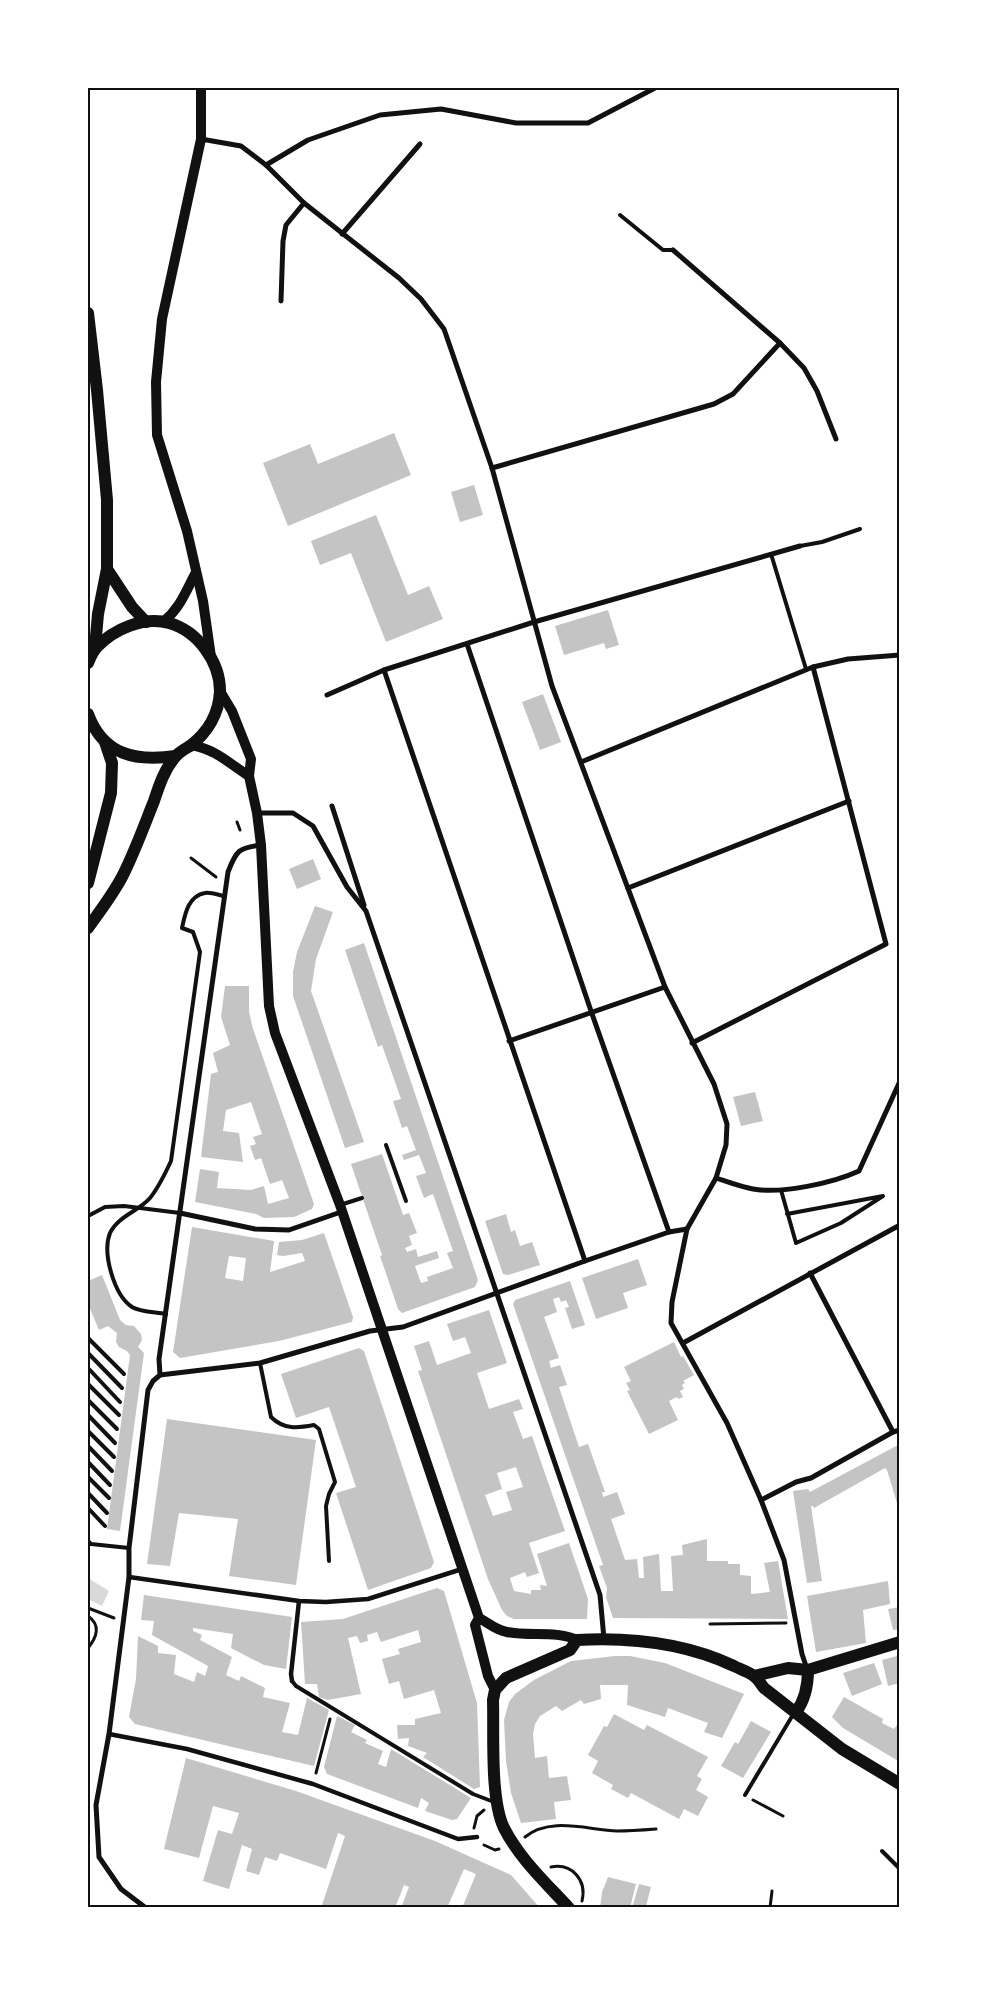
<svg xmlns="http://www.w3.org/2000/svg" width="987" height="1995" viewBox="0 0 987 1995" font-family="'Varela Round',sans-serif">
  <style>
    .water { fill: #d9d9d9 }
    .building { fill: #c4c4c4; fill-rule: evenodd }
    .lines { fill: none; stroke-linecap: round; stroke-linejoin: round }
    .path { stroke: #111; stroke-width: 3 }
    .service { stroke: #111; stroke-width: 4 }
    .pedestrian { stroke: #111; stroke-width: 4.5 }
    .minor { stroke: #111; stroke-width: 5 }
    .secondary { stroke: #111; stroke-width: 10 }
    .primary { stroke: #111; stroke-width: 12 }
    .neatline { fill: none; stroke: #111; stroke-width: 2 }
  </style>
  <rect width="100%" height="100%" fill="#fff"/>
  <!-- water -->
  <path class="water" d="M88,1578L109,1591L102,1606L88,1599Z"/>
  <!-- building -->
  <g class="building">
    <path d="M394,433L411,475L288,526L263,463L310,444L318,464Z"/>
    <path d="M474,485L483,515L460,522L451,492Z"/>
    <path d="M376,515L408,595L429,586L443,619L386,642L351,553L320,565L311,541Z"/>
    <path d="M608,610L619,645L606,649L604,643L564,655L555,626Z"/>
    <path d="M543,694L561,742L540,750L522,702Z"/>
    <path d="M313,859L321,879L297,889L289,869Z"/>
    <path d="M315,906L333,912L316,959L311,991L364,1142L345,1148L293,996V972L297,952Z"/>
    <path d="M364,943L478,1280L475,1287L402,1313L398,1309L393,1294L380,1256L382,1255L351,1164L382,1154L403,1215L409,1213L417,1233L409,1236L412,1245L405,1248L407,1252L416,1249L418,1257L437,1251L439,1258L415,1266L421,1283L428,1281L427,1277L453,1268L447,1253L453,1251L433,1194L424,1198L416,1176L426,1173L419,1155L404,1160L402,1155L416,1150L407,1126L402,1128L393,1101L401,1099L382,1045L378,1047L345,950Z"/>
    <path d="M225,986H249V1012L253,1029L314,1204L312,1209L294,1217L264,1218L256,1214L195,1202L200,1169L219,1172L217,1188L251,1190L264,1186L268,1204L289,1198L282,1180L270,1184L261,1158L255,1160L250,1146L256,1144L253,1137L262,1134L251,1102L226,1110L223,1131L239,1133L243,1162L201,1157L211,1074L218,1072L213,1053L230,1045L221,1017Z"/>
    <path d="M755,1092L763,1121L741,1126L733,1097Z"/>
    <path d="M506,1214L511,1232L515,1230L520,1246L532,1242L540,1265L508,1275L503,1274L485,1221Z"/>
    <path d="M192,1227L274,1241L270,1272L305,1261L302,1253L283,1256L277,1255L279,1242L302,1240L324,1233L353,1317L352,1322L279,1341L180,1358L173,1352ZM229,1256L246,1258L243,1281L225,1278Z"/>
    <path d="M638,1259L647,1285L623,1293L628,1308L596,1319L582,1278Z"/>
    <path d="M102,1275L120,1320L126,1325L134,1326L141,1334L142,1340L138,1347L144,1353L120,1531L107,1529L130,1355L127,1351L119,1347L116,1342L117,1333L108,1326L99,1330L88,1304V1281Z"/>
    <path d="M570,1281L585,1325L572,1329L565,1308L569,1307L566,1300L561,1302L559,1297L553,1299L557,1312L544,1317L559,1358L549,1361L551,1368L560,1365L567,1385L559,1387L579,1447L588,1444L605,1492H602L603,1497L617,1492L625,1514L611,1519L625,1560L637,1559L639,1578H644L643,1557L659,1554L661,1591H673L671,1556L683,1555L682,1545L707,1539V1561H728V1564H740V1575L751,1576V1594L770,1592L764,1563L778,1561L788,1619L613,1618L606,1597L607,1588L599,1566L603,1565L513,1304L515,1300Z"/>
    <path d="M489,1310L507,1363L477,1373L489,1409L519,1399L523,1409L513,1412L523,1439L532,1436L565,1531L529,1543L539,1573L527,1577L525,1572L510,1578L514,1591L531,1594V1590H541L540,1585L547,1586L537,1554L569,1543L588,1599L587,1619H514L507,1616L502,1610L488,1579L418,1371L422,1370L414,1346L429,1341L437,1365L471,1353L465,1337L453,1341L447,1324ZM516,1467L523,1487L506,1492L512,1510L493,1516L485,1495L502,1489L497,1473Z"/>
    <path d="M674,1342L681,1357L683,1356L694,1375L683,1381L685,1383L682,1385L684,1389L680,1391L683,1397L678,1399L677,1397L669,1401L678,1420L649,1434L627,1391L630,1390L626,1383L631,1381L624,1367Z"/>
    <path d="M359,1348L364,1351L434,1562L431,1568L368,1590L336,1493L356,1487L329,1407L296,1418L281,1374Z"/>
    <path d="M167,1419L316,1440L296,1585L229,1576L238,1519L179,1513L170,1566L147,1564Z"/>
    <path d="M900,1444V1513L887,1470L885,1468L814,1508L813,1506H811L822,1581L807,1583L793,1491L808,1489L810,1492Z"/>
    <path d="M888,1581L890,1604L863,1610L866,1643L816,1652L807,1596Z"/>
    <path d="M437,1588L444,1591L477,1703L480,1787L474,1789L423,1757L427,1753L408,1746L409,1738L398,1739L397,1725H415V1719L441,1713L434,1690L404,1699L399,1681L389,1684L382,1659L400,1654L398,1649L421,1642L418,1630L381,1642L377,1632L367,1635L368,1641L360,1643L357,1636L348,1638L361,1694L328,1700L319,1697L317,1684H305L301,1622L343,1619Z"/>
    <path d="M144,1595L292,1617L286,1669L264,1665L231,1648L233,1634L193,1628V1631L202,1635L200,1640L232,1657L226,1675L239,1681L241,1676L265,1688L263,1697L290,1703L282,1732L298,1735L307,1698L329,1710L314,1766L135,1724L129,1717L136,1679L138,1636L158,1646V1653L176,1655L174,1674L194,1682L197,1672L205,1676L208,1666L152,1635L154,1621L141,1620Z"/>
    <path d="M900,1607V1629L893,1630L888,1609Z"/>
    <path d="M615,1656H630L665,1663L744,1694L722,1738L704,1732L708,1723L668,1708L665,1717L627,1705L628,1685H600L601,1699L584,1704L581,1700L562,1711L556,1706L540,1716L535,1724L533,1734L535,1758L547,1756L549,1778L567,1776L571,1800L554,1802L556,1819L521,1823L511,1793L506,1761L504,1720L509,1702L515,1694L534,1680L571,1661Z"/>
    <path d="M897,1656L900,1683L888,1686L882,1660Z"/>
    <path d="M874,1663L882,1684L852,1696L843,1673Z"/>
    <path d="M844,1697L883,1719L882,1723L894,1729L900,1721V1762L843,1728L832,1717Z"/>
    <path d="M614,1714L644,1730L647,1725L708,1757L697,1776L702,1779L696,1790L708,1797L698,1816L684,1809L679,1819L631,1793L628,1798L611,1789L613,1785L592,1773L598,1761L588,1755L604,1726L607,1727Z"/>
    <path d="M337,1716L355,1725L351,1732L367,1740L365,1743L383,1751L378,1764L386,1767L391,1749L471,1798L457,1819L452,1820L425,1811L429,1803L421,1798L418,1808L327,1774L324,1767Z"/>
    <path d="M751,1721L771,1732L743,1778L721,1766L735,1742L738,1744Z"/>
    <path d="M186,1758L296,1791L435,1841L511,1875L540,1908H462L476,1874L464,1869L447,1908H401L409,1887L404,1885L395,1908H321L345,1836L338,1833L326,1869L280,1853L277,1861L265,1857L259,1875L246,1871L252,1849L242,1845L229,1889L203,1881L218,1830L232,1834L239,1813L213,1806L199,1858L164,1849Z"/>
    <path d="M608,1877L636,1884L630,1908H600L602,1892Z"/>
    <path d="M639,1884L651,1887L646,1906L650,1908H632Z"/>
  </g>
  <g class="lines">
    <!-- path -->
    <g class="path">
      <path d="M237,822L240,830"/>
      <path d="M191,858L216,877"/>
      <path d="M88,1608L114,1618"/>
      <path d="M88,1616C101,1625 97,1637 88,1648"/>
      <path d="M710,1624L786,1623"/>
      <path d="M316,1773L330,1719"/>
      <path d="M753,1800L783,1816"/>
      <path d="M474,1828L477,1816L484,1810"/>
      <path d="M525,1837C550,1816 588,1830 617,1831C630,1831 643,1830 656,1829"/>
      <path d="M484,1845L495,1850L499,1849"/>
      <path d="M551,1867C572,1863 587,1880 582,1901"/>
      <path d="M770,1908L772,1891"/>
    </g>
    <!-- service -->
    <g class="service">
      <path d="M620,215L663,250H673"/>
      <path d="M800,546L822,542L860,529"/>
      <path d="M771,554L806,669"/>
      <path d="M386,1145L406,1201"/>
      <path d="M781,1190L796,1243L841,1223L883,1196L787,1214"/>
      <path d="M340,1205L362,1198"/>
      <path d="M88,1216L105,1207L124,1206L180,1213"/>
      <path d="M166,1314C156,1312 140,1312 132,1307C114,1295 102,1253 110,1233C118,1216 139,1211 150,1198C159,1187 165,1174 171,1161L200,952L193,932L182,928C185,914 188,896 205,893C210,892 219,895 224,896"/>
      <path d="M88,1338L124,1374"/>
      <path d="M88,1353L122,1388"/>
      <path d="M260,1363L271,1417C284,1430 298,1428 314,1425L319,1429L335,1482L329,1494L326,1506L329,1561"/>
      <path d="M88,1368L120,1402"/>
      <path d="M88,1384L119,1415"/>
      <path d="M88,1400L117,1429"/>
      <path d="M88,1415L115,1443"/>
      <path d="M88,1431L114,1457"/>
      <path d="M88,1446L112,1471"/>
      <path d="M88,1462L110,1485"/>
      <path d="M88,1477L109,1498"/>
      <path d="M88,1493L107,1513"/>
      <path d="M88,1508L105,1526"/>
      <path d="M88,1541L91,1544L129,1548"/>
      <path d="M292,1681L296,1686L473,1794L494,1802"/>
      <path d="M745,1795L794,1713"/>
      <path d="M882,1851L900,1869"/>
    </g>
    <!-- pedestrian -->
    <g class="pedestrian">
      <path d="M129,1577L299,1601L326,1602L368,1599L462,1569"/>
      <path d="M292,1681L291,1674L299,1601"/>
      <path d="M109,1734L187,1749L313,1784L458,1839L477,1837"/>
    </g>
    <!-- minor -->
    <g class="minor">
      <path d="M201,139L241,146L266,165L304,203L399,278L421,299L444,329L492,468L552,686L665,987L714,1084L727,1124L726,1145L716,1178L687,1229L672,1302L671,1323L727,1423L761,1500L784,1560L802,1654L807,1669"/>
      <path d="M266,165L308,140L380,115L441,109L516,123H588L655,88"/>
      <path d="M342,234L420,144"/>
      <path d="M673,250L780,343L804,368L817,391L836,439"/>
      <path d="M281,301L283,241L286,225L304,203"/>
      <path d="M492,468L714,404L733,394L780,343"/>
      <path d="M467,644L591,1011L669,1232"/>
      <path d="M384,670L585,1261"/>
      <path d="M327,695L384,670L534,622L800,546"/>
      <path d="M581,762L813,667L848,659L900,655"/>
      <path d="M332,806L364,905"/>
      <path d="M257,813H293L313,826L347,887L366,911L600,1595L604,1639"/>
      <path d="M628,888L849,801"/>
      <path d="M509,1041L665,987"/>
      <path d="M692,1043L886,944L813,667"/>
      <path d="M716,1178C728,1182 741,1187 753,1189C782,1194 833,1183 859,1171L900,1081"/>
      <path d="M180,1213L255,1229L289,1230L341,1212"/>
      <path d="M810,1273L893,1432"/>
      <path d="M683,1343L900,1225"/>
      <path d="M160,1375L260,1363L370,1331L403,1327L585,1261L669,1232L687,1229"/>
      <path d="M761,1500L796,1482L811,1478L893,1432L900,1430"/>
      <path d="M146,1908L121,1889L99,1857L96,1805L109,1734L129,1577V1548L148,1390L153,1381L160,1375L159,1359L228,872C236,851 238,848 261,845"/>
    </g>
    <!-- secondary -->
    <g class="secondary">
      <path d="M201,88V139L162,319L156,382L157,435L187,531L203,601L211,657"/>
      <path d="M163,622C180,608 185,593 195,574"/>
      <path d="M220,691L232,711L251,759L249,776L257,813L261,845L269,1006L275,1033L340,1205L479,1618L475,1625L488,1676L495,1690"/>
      <path d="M191,745C217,750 227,762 249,776"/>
      <path d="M479,1618C489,1623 495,1630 507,1632C530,1637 555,1630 577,1640"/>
    </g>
    <!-- primary -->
    <g class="primary">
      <path d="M88,313L97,390L107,500V569L98,614L95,648"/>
      <path d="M107,569L132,607L146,622"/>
      <path d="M88,663C90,658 93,651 97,647C114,629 144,616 169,623C198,631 220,662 220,691C219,714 207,733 190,746C185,749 179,752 175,757C164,770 159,786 154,801C144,826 135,851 123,875C114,893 100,911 88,928"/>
      <path d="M88,714C103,755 136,762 176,756"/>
      <path d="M88,883L111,793L112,763L105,742"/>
      <path d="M754,1676L788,1668L808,1670L900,1642"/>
      <path d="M796,1712C805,1700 808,1685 808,1670"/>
      <path d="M569,1908C546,1883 519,1858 504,1828C490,1799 494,1734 493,1700L495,1690L506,1678L570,1650L577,1640C631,1637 685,1643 734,1666C740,1669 749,1672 754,1676C758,1679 761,1684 764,1688L842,1749L900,1784"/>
    </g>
  </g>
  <!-- border -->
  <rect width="987" height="1995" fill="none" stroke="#ffffff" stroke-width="178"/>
  <rect x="89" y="89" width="809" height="1817" class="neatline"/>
</svg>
